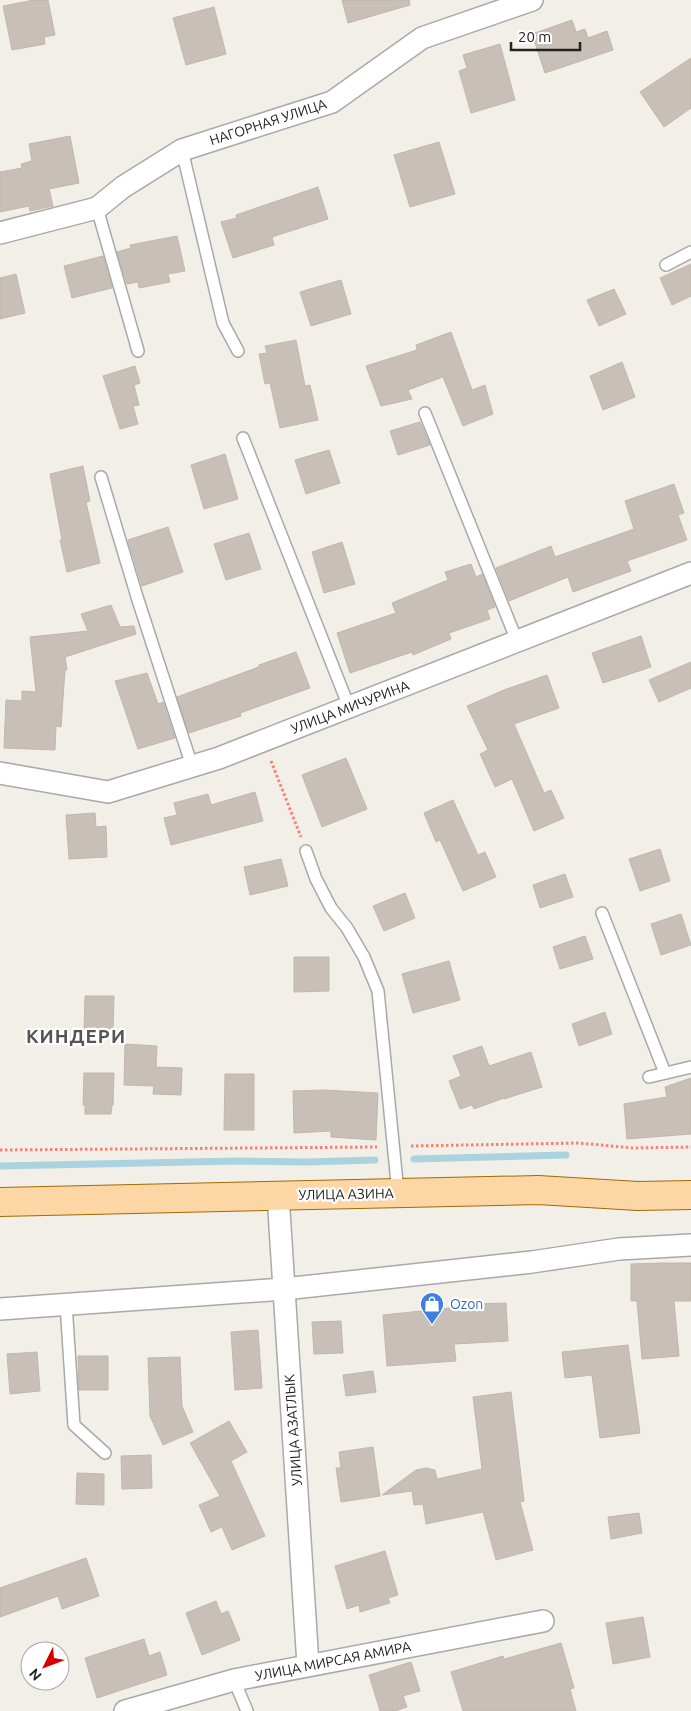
<svg xmlns="http://www.w3.org/2000/svg" width="691" height="1711" viewBox="0 0 691 1711" font-family="Ubuntu,sans-serif">
  <style>
    .lines { fill: none; stroke-linecap: round; stroke-linejoin: round }
    .stream { stroke: #aad3df; stroke-width: 7 }
    .building { fill: #c7bfb8; stroke: #c4b6ab }
    .service-casing { stroke: #a9a9a9; stroke-width: 14 }
    .minor-casing { stroke: #a9a9a9; stroke-width: 24 }
    .primary-casing { stroke: #a06b00; stroke-width: 30 }
    .path { stroke: #fa8072; stroke-width: 3; stroke-dasharray: 2.5 2.5; stroke-linecap: butt }
    .service { stroke: #fff; stroke-width: 11 }
    .minor { stroke: #fff; stroke-width: 21 }
    .primary { stroke: #fcd6a4; stroke-width: 28 }
    .labels { text-anchor: middle; dominant-baseline: central; stroke-width: 4.5; stroke-linejoin: round; paint-order: stroke }
    .street-label { font-size: 14px; fill: #222; stroke: #fff }
    .shop-label { font-size: 14px; fill: #366cbe; stroke: #fff; text-anchor: start }
    .district-label { font-size: 19px; font-weight: bold; letter-spacing: 1px; fill: #555; stroke: #fff }
  </style>
  <rect width="100%" height="100%" fill="#f2efe9"/>
  <g class="lines">
    <!-- stream -->
    <g class="stream">
      <path d="M414,1159L566,1155"/>
      <path d="M0,1166L237,1161L307,1162L375,1160"/>
    </g>
  </g>
  <!-- building -->
  <g class="building">
    <path d="M34,0H48L55,35L44,37L45,44L12,50L3,6Z"/>
    <path d="M342,0H409L410,5L348,23Z"/>
    <path d="M214,7L226,54L186,65L173,18Z"/>
    <path d="M572,20L576,32L585,29L588,38L607,31L613,50L545,73L532,34Z"/>
    <path d="M500,44L515,100L471,113L459,71L467,68L463,55Z"/>
    <path d="M691,58V108L664,127L640,92Z"/>
    <path d="M70,136L79,183L49,189L53,206L30,211L29,206L0,212V172L22,168L21,164L32,161L29,144Z"/>
    <path d="M439,142L455,194L410,207L394,155Z"/>
    <path d="M318,187L328,219L272,237L274,245L233,258L221,222L237,218L236,215Z"/>
    <path d="M177,236L185,271L168,274L170,282L139,288L138,282L127,284L117,252L131,248L130,245Z"/>
    <path d="M103,256L112,288L72,298L64,266Z"/>
    <path d="M691,264V296L672,305L660,278Z"/>
    <path d="M16,274L25,313L0,319V278Z"/>
    <path d="M341,280L351,314L311,326L300,292Z"/>
    <path d="M614,289L626,314L599,326L587,300Z"/>
    <path d="M451,332L472,390L485,385L493,414L463,426L443,377L408,390L412,399L381,406L366,366L417,350L416,345Z"/>
    <path d="M296,340L305,386L310,385L318,420L280,428L270,383L265,384L259,354L267,353L265,346Z"/>
    <path d="M622,362L635,397L603,410L590,376Z"/>
    <path d="M135,366L140,383L134,385L139,405L133,406L138,424L120,429L103,376Z"/>
    <path d="M420,422L430,445L398,455L390,431Z"/>
    <path d="M329,450L340,483L306,494L295,460Z"/>
    <path d="M225,454L238,499L204,509L191,465Z"/>
    <path d="M83,466L90,501L86,502L100,563L67,572L60,540H62L50,474Z"/>
    <path d="M674,484L684,513L678,515L687,540L627,561L631,571L573,592L568,577L509,601L496,568L551,546L555,557L634,529L625,501Z"/>
    <path d="M168,527L183,572L142,586L128,540Z"/>
    <path d="M249,533L261,569L226,580L214,544Z"/>
    <path d="M342,542L355,584L324,593L312,552Z"/>
    <path d="M471,564L476,577L482,574L495,607L487,610L490,619L449,633L451,639L413,655L412,652L350,673L337,633L396,613L392,603L448,580L445,572Z"/>
    <path d="M111,605L120,627L134,626L136,634L65,657L67,670H65L61,727L56,726L55,750L4,748L6,700L22,701V691L36,692L30,637L88,631L81,614Z"/>
    <path d="M641,636L651,667L603,683L592,653Z"/>
    <path d="M296,652L310,688L240,713L241,716L189,733L177,697L259,667V665Z"/>
    <path d="M691,662V688L659,702L649,680Z"/>
    <path d="M147,673L158,704L163,702L175,738L138,749L115,681Z"/>
    <path d="M547,675L559,708L514,724L544,793L551,790L564,818L534,831L512,779L495,787L480,754L488,750L467,706L504,690Z"/>
    <path d="M346,758L367,809L322,827L302,775Z"/>
    <path d="M255,792L263,821L171,845L164,818L177,815L174,803L208,794L211,805Z"/>
    <path d="M453,800L478,855L485,852L496,877L463,891L440,840L436,842L424,813Z"/>
    <path d="M95,813L96,827L106,826L107,857L69,859L66,815Z"/>
    <path d="M660,849L670,881L640,891L629,859Z"/>
    <path d="M281,859L288,886L250,895L244,867Z"/>
    <path d="M565,874L573,897L540,908L533,885Z"/>
    <path d="M405,893L415,918L384,931L373,906Z"/>
    <path d="M681,914L691,945L661,955L651,924Z"/>
    <path d="M585,936L593,959L560,969L553,947Z"/>
    <path d="M294,957H329V991L294,992Z"/>
    <path d="M449,961L460,1000L413,1013L402,974Z"/>
    <path d="M85,996H114L113,1029L84,1028Z"/>
    <path d="M605,1012L612,1034L579,1046L572,1024Z"/>
    <path d="M125,1044L157,1046L156,1067L182,1068L181,1095L153,1094L154,1086L124,1085Z"/>
    <path d="M482,1046L489,1066L531,1052L542,1087L504,1099V1098L474,1109L472,1105L460,1109L449,1081L461,1076L453,1056Z"/>
    <path d="M84,1073H114L113,1105H112L111,1114H85V1105H83Z"/>
    <path d="M225,1074H254V1130H224Z"/>
    <path d="M691,1078V1134L627,1139L624,1104L667,1097L665,1087Z"/>
    <path d="M324,1090L378,1093L376,1140L331,1137V1131L294,1133L293,1091Z"/>
    <path d="M662,1263H691V1301H674L679,1356L642,1359L637,1301H631V1264Z"/>
    <path d="M506,1303L508,1341L454,1344L456,1361L387,1366L383,1315L469,1306V1304Z"/>
    <path d="M341,1321L343,1353L314,1354L312,1322Z"/>
    <path d="M258,1330L262,1388L235,1390L231,1332Z"/>
    <path d="M628,1345L640,1433L600,1438L592,1375L565,1378L562,1352Z"/>
    <path d="M37,1352L40,1391L10,1394L7,1354Z"/>
    <path d="M78,1356H108V1390H79Z"/>
    <path d="M180,1357L182,1406L193,1432L163,1445L150,1416L148,1358Z"/>
    <path d="M373,1371L376,1392L346,1396L343,1375Z"/>
    <path d="M511,1392L524,1501L520,1502L533,1550L496,1560L483,1512L426,1524L423,1504L414,1505L412,1491L382,1495L416,1470L426,1468L435,1470L437,1479L482,1469L473,1397Z"/>
    <path d="M229,1421L247,1452L231,1461L265,1536L232,1550L222,1527L211,1532L199,1505L220,1496L190,1443Z"/>
    <path d="M373,1447L380,1496L341,1502L336,1468H341L339,1452Z"/>
    <path d="M151,1455L152,1488L122,1489L121,1456Z"/>
    <path d="M77,1473L104,1474V1505L76,1504Z"/>
    <path d="M639,1513L642,1533L611,1539L608,1517Z"/>
    <path d="M385,1551L398,1595L388,1598L390,1603L360,1612L359,1605L347,1609L335,1566Z"/>
    <path d="M86,1558L99,1596L62,1609L58,1596L0,1617V1588Z"/>
    <path d="M216,1601L221,1614L228,1611L240,1640L202,1655L186,1613Z"/>
    <path d="M643,1617L650,1657L613,1664L606,1623Z"/>
    <path d="M144,1639L149,1656L160,1652L167,1675L97,1698L85,1658Z"/>
    <path d="M561,1643L574,1688L570,1689L576,1711H463L451,1672L503,1656L504,1659Z"/>
    <path d="M411,1662L420,1691L403,1696L407,1707L395,1711H380L369,1675Z"/>
  </g>
  <g class="lines">
    <!-- service casing -->
    <g class="service-casing">
      <g id="service">
        <path d="M182,150L223,323L238,351"/>
        <path d="M97,208L138,351"/>
        <path d="M666,265L691,252"/>
        <path d="M425,413L517,641"/>
        <path d="M243,438L349,707"/>
        <path d="M101,477L138,600L192,766"/>
        <path d="M306,851L316,879L331,908L347,928L364,957L378,991L398,1193"/>
        <path d="M602,913L665,1073"/>
        <path d="M649,1077L691,1067"/>
        <path d="M66,1304L74,1425L105,1453"/>
        <path d="M234,1680L247,1711"/>
      </g>
    </g>
    <!-- minor casing -->
    <g class="minor-casing">
      <g id="minor">
        <path d="M0,233L97,208L123,187L182,150L332,102L422,38L532,0"/>
        <path d="M0,773L108,792L219,758L691,573"/>
        <path d="M278,1195L308,1665"/>
        <path d="M0,1309L284,1289L532,1262L619,1249L691,1245"/>
        <path d="M125,1711L234,1680L543,1621"/>
      </g>
    </g>
    <!-- primary casing -->
    <g class="primary-casing">
      <path id="primary" d="M0,1202L538,1190L638,1196L691,1195"/>
    </g>
    <!-- path -->
    <g class="path">
      <path d="M271,761L301,837"/>
      <path d="M411,1146L579,1143L633,1148L691,1147"/>
      <path d="M0,1150L377,1147"/>
    </g>
    <!-- service -->
    <use href="#service" class="service"/>
    <!-- minor -->
    <use href="#minor" class="minor"/>
    <!-- primary -->
    <use href="#primary" class="primary"/>
  </g>
  <!-- icons -->
  <defs>
    <g id="shop-pin" transform="scale(1.25)"><path d="M0 17L-7.5 6A9.5 9.5 0 1 1 7.5 6Z" fill="#3f7fe0" stroke="#fff"/><path d="M-5-2.5h2.3a2.7 3.5 0 0 1 5.4 0H5L5.5 6h-11ZM-1.5-2.5h3a1.5 2.3 0 0 0-3 0Z" fill="#fff"/></g>
  </defs>
  <g fill-rule="evenodd">
    <use href="#shop-pin" x="432" y="1304"/>
  </g>
  <g class="labels">
    <!-- street labels -->
    <g class="street-label">
      <text transform="translate(268 122) rotate(-18)">НАГОРНАЯ УЛИЦА</text>
      <text transform="translate(350 707) rotate(-21)">УЛИЦА МИЧУРИНА</text>
      <text transform="translate(346 1194) rotate(-1)">УЛИЦА АЗИНА</text>
      <text transform="translate(293 1430) rotate(-94)">УЛИЦА АЗАТЛЫК</text>
      <text transform="translate(333 1661) rotate(-11)">УЛИЦА МИРСАЯ АМИРА</text>
    </g>
    <!-- shop labels -->
    <g class="shop-label">
      <text x="450" y="1304">Ozon</text>
    </g>
    <!-- district labels -->
    <g class="district-label">
      <text x="76" y="1036">КИНДЕРИ</text>
    </g>
  </g>
  <!-- north arrow -->
  <g transform="translate(45 1666) rotate(228)"><circle r="24" fill="#ffffff" stroke="#a7a7a7"/>
  <path d="M0-4L9 19L0 12L-9 19Z" fill="#d40000"/>
  <text y="-8" font-size="14" font-weight="bold" text-anchor="middle" fill="#222222">N</text>
  </g>
  <!-- scale -->
  <path d="M511 42v8h69v-8" fill="none" stroke="#222222" stroke-width="2.5"/>
  <text x="518" y="42" font-size="15" fill="#222222" stroke="#ffffff" stroke-width="4" paint-order="stroke">20 m</text>
</svg>
